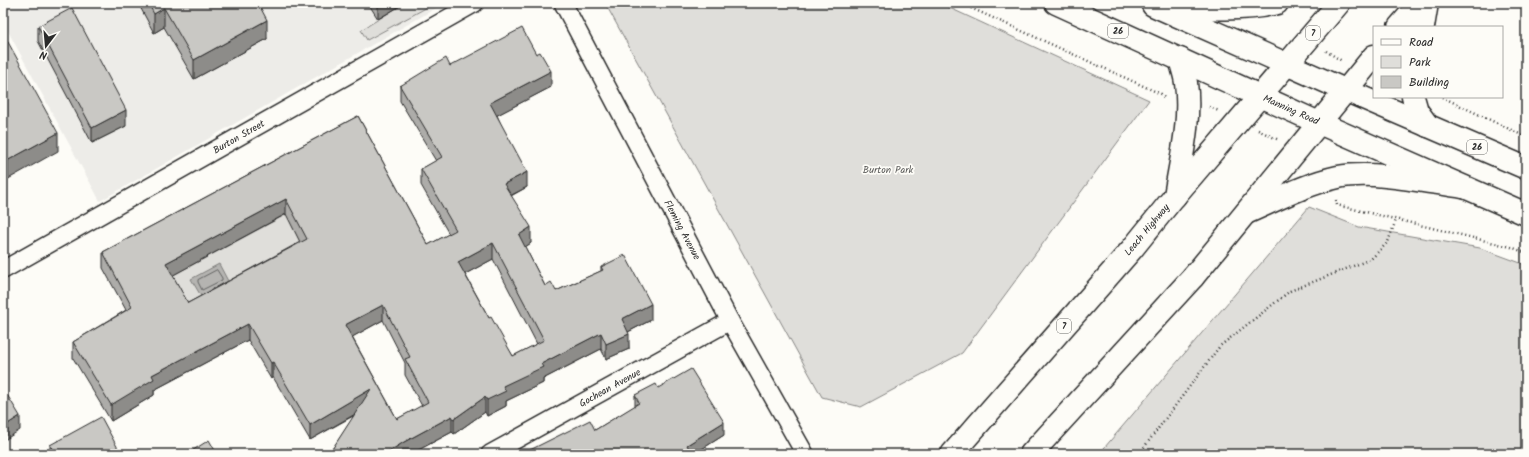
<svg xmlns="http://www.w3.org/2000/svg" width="1529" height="457" viewBox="0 0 1529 457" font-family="Kalam,sans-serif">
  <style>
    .built { fill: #edece8 }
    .green { fill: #dfdeda; stroke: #858482 }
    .water { fill: #b5b4b1; stroke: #7e7d7b }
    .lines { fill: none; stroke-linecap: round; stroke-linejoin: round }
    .shore { stroke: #626261; stroke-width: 1 }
    .minor-casing { stroke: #2b2b2b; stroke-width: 20 }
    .primary-casing { stroke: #2b2b2b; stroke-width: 25 }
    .trunk-casing { stroke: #2b2b2b; stroke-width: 25 }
    .motorway-casing { stroke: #2b2b2b; stroke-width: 25 }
    .path { stroke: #2b2b2b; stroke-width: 2.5; stroke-dasharray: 1 3; stroke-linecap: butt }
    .minor { stroke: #fdfcf7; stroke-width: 17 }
    .primary { stroke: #fdfcf7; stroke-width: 22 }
    .trunk { stroke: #fdfcf7; stroke-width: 22 }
    .motorway { stroke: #fdfcf7; stroke-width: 22 }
    .wall { fill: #adaca9; stroke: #2b2b2b; fill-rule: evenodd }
    .shaded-wall { fill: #8d8c89; stroke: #2b2b2b }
    .building { fill: #c9c8c4; stroke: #2b2b2b; fill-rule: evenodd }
    .labels { text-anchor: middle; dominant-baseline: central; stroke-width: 3.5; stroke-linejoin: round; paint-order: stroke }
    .shield { fill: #fdfcf7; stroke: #6a6a68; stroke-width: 1 }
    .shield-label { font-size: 9px; font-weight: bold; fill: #2b2b2b }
    .street-label { font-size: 10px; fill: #2b2b2b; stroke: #fdfcf7 }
    .park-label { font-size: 10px; fill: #585857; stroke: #fdfcf7 }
  </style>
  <rect width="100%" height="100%" fill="#fdfcf7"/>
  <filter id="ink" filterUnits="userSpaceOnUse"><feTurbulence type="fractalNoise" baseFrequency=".025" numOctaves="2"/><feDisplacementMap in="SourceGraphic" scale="8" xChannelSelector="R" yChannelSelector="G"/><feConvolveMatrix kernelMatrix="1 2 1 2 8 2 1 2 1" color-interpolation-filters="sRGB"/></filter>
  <g filter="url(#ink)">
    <!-- built -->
    <path class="built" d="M3,3H445L100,201L3,22Z"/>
    <!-- green -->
    <g class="green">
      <path d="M405,3H435L367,40L361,30Z"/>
      <path d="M605,3H939L1149,100L962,353L861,407L822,397Z"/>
      <path d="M330,191L351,231L188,319L166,279Z"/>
      <path d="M1309,207L1359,227L1480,248L1526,265V454H1099Z"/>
    </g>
    <!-- water -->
    <path class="water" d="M219,264L228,281L201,296L191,279Z"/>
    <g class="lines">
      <!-- shore -->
      <path class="shore" d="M217,270L222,278V280L202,290L198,282V280Z"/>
      <!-- minor casing -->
      <g class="minor-casing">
        <g id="minor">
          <path d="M563,3L730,321L805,454"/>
          <path d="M3,270L475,3"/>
          <path d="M490,454L730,321"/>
        </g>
      </g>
      <!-- primary casing -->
      <g class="primary-casing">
        <g id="primary">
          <path d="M1056,3L1319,123L1526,214"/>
          <path d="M1153,5L1345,90L1526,168"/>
        </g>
      </g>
      <!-- trunk casing -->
      <g class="trunk-casing">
        <g id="trunk">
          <path d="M1152,3C1194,7 1235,13 1277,3"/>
          <path d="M1399,27L1420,3"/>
          <path d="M1423,27L1427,3"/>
          <path d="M1413,97L1417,111L1428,126"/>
          <path d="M1175,196C1181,159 1191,121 1186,83C1185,75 1182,67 1180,59"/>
          <path d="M1174,197L1339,3"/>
          <path d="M1246,213C1276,200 1306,184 1338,177C1374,170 1426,182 1463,187"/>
          <path d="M1193,277L1374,56"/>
        </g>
      </g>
      <!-- motorway casing -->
      <g class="motorway-casing">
        <g id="motorway">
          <path d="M952,454L1132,249L1174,197"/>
          <path d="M1031,454L1193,277"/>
        </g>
      </g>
      <!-- path -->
      <g class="path">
        <path d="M960,3L1161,94L1165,99"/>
        <path d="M1326,51L1342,61"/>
        <path d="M1442,97L1526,137"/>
        <path d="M1209,107L1219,111"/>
        <path d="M1258,130L1279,140"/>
        <path d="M1336,200L1337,205L1345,207L1511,247L1526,253"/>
        <path d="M1139,454L1220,346L1290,291L1371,259L1388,242L1396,220"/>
      </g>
      <!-- minor -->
      <use href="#minor" class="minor"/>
      <!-- primary -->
      <use href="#primary" class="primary"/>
      <!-- trunk -->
      <use href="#trunk" class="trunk"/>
      <!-- motorway -->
      <use href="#motorway" class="motorway"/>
    </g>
    <!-- wall -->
    <g class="wall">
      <path d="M138,3H258L267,39L194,79L164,27L154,33Z"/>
      <path d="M368,3H405L378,19Z"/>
      <path d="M38,26L126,126L92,143L38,41Z"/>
      <path d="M450,66L551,87L497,115L527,187L511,196L531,243L525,247L545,286L556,291L601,271V267L651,320L628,332L629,349L606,359L601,349L543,379V383L506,401V406L487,416L485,412L454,434L452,432L411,454H329L355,415L310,440L273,377L271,379L248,340L154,390V395L111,421L73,358V342L126,310L103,268V252L358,116L428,245L449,234L421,185V169L436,161L400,101V86ZM286,214L300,242L188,303L172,275ZM493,259L537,344L513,356L489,318L465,274ZM383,320L405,363V375L422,406L397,419L352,337Z"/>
      <path d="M658,388L724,435L694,454H524V453L595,430L635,406V395Z"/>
      <path d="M50,445L121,454H50Z"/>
    </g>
    <!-- shaded-wall -->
    <g class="shaded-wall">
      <path d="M378,3H405L378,19Z"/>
      <path d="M164,8V27L154,33V14Z"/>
      <path d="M267,20V39L194,79V60Z"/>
      <path d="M551,71V87L490,119V103Z"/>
      <path d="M126,110V126L92,143V128Z"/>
      <path d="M58,133V151L3,182V163Z"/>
      <path d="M527,172V187L504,199V184Z"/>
      <path d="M286,199V214L166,279V263Z"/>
      <path d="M531,227V243L519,251V235Z"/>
      <path d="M493,243V259L458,278V262Z"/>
      <path d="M651,304V320L622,335V319Z"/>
      <path d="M383,305V320L345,341V325Z"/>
      <path d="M248,324V340L154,390V395L111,421V405L152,375Z"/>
      <path d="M601,333V349L543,379V383L506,401V406L487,416V400L503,386L541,364Z"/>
      <path d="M629,334V349L606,359V344Z"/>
      <path d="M273,362V377L271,379V363Z"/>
      <path d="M371,389V405L310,440V425Z"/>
      <path d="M485,397V412L454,434V419Z"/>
      <path d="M20,416V430L3,441V427Z"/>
      <path d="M452,416V432L411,454H385L404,442Z"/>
      <path d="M724,422V435L694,454H687V445Z"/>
    </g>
    <!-- building -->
    <g class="building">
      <path d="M148,3H258L267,20L194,60L164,8L154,14Z"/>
      <path d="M72,8L126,110L92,128L38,26Z"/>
      <path d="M522,28L536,54L540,52L551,71L490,103L527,172L504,184L531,227L519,235L545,286L551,282L556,291L603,270L601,267L625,255L651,304L622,319L629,334L606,344L601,333L541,364L543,367L503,386L506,391L487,400L485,397L454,419L452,416L404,442L385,454H329L371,389L310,425L273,362L271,363L248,324L152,375L154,379L111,405L73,342L132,307L103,252L358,116L428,245L456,230L421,169L442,157L400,86L446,58L450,66ZM286,199L307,239L188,303L166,263ZM493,243L544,340L513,356L491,317L489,318L458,262ZM383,305L410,357L405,359L428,402L397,419L345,325Z"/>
      <path d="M3,33L58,133L3,163Z"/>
      <path d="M691,369L724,422L687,445L692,454H525L524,453L590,420L595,430L639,403L635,395L656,384L658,388Z"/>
      <path d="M3,388L20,416L3,427Z"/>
      <path d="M101,417L121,454H55L50,445Z"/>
      <path d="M209,440L217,454H187Z"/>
    </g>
  </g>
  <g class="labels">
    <!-- shield labels -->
    <g class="shield">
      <rect x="1108" y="24" width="20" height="14" rx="3"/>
      <rect x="1306" y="26" width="14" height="14" rx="3"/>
      <rect x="1467" y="140" width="20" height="14" rx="3"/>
      <rect x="1057" y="319" width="14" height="14" rx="3"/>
    </g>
    <g class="shield-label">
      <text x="1118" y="31">26</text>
      <text x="1313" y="33">7</text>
      <text x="1477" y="147">26</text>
      <text x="1064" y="326">7</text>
    </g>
    <!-- street labels -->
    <g class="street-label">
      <text transform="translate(1291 110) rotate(24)">Manning Road</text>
      <text transform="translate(239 137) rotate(-30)">Burton Street</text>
      <text transform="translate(682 230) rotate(62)">Fleming Avenue</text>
      <text transform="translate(1147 230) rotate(-50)">Leach Highway</text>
      <text transform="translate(610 388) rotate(-29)">Gochean Avenue</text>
    </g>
    <!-- park labels -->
    <g class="park-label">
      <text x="888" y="170">Burton Park</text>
    </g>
  </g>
  <!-- margin -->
  <rect width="1529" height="457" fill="none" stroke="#fdfcf7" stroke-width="16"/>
  <rect x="8" y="8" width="1513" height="441" fill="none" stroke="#2b2b2b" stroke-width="1.5" filter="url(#ink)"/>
  <!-- legend -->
  <rect x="1373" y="26" width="130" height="72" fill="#fdfcf7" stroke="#a9a8a5"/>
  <rect x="1381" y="39" width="20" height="6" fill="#fdfcf7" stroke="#a9a8a5"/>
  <text x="1409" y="46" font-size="12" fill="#2b2b2b">Road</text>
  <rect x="1381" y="56" width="20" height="12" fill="#dfdeda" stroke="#a9a8a5"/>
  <text x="1409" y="66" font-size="12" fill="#2b2b2b">Park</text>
  <rect x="1381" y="76" width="20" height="12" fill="#c9c8c4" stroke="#a9a8a5"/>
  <text x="1409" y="86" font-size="12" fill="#2b2b2b">Building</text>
  <!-- north arrow -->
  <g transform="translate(46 46) rotate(196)" stroke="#fdfcf7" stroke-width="3" paint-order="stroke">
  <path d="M0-3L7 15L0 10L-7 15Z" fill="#2b2b2b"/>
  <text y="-6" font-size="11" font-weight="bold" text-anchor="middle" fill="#2b2b2b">N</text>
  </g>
</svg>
